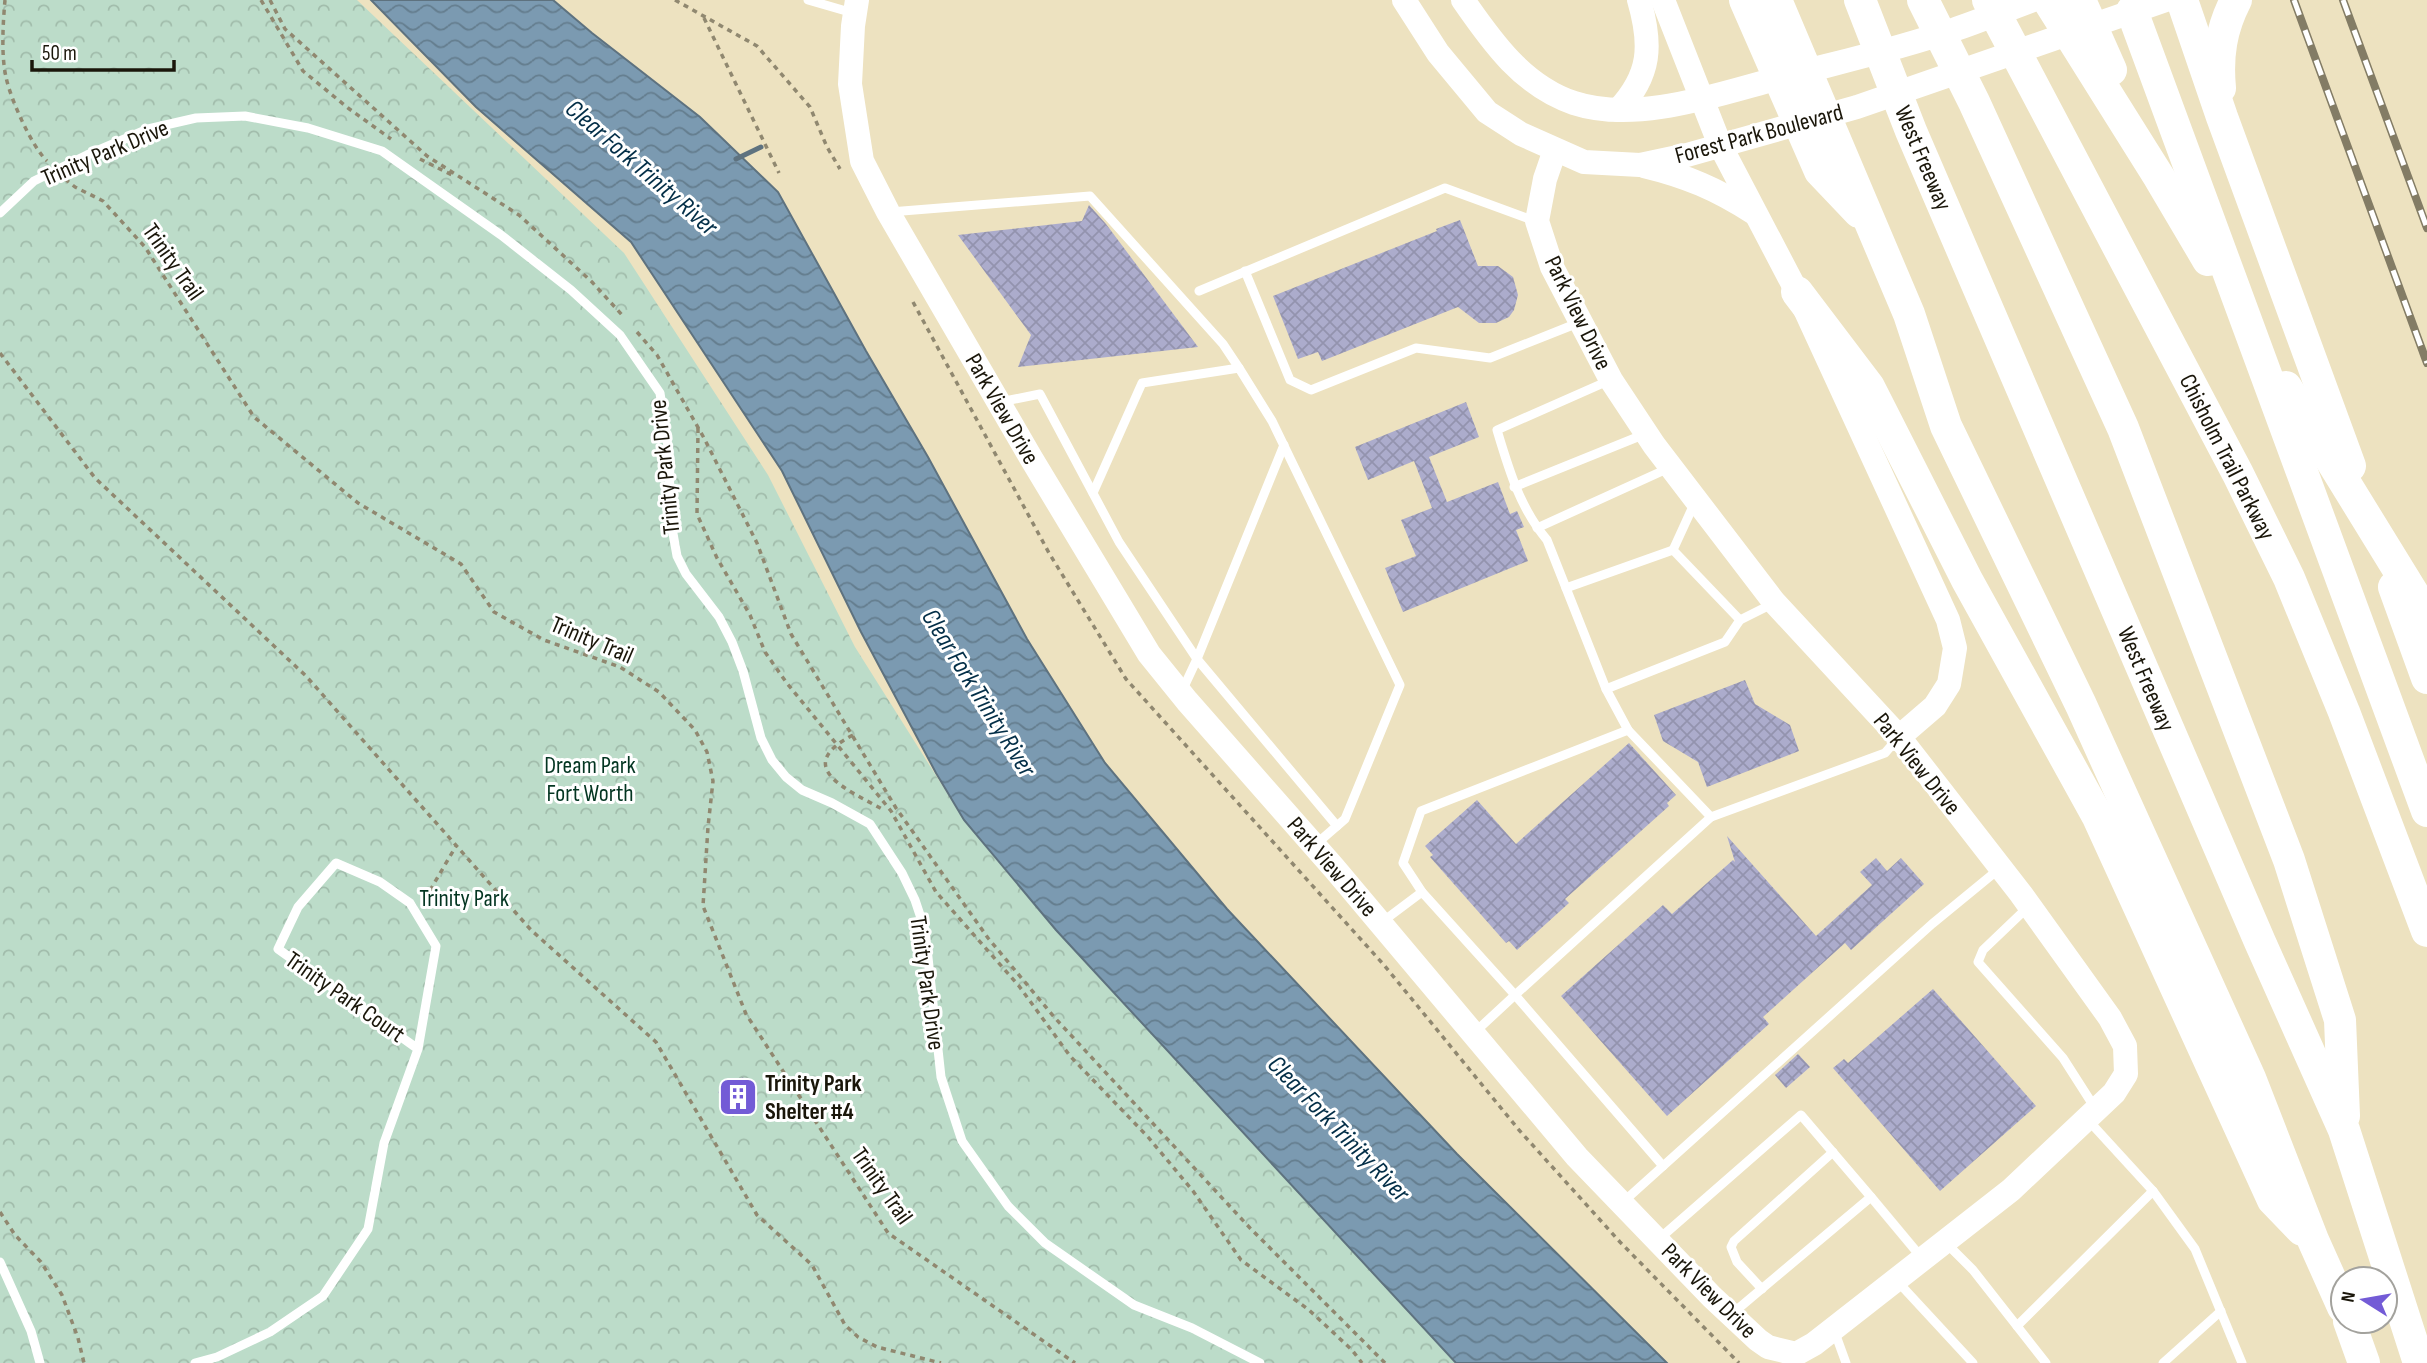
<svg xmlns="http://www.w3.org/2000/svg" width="2427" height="1363" viewBox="0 0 2427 1363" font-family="'Sofia Sans Condensed',sans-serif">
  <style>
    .park { fill: url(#park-crowns) }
    .water { fill: url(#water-waves); stroke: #5e727f; stroke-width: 2 }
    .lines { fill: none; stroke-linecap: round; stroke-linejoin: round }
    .stream { stroke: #5e727f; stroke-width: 5 }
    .building { fill: url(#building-cross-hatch) }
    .path { stroke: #908870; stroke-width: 3.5; stroke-dasharray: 5 5; stroke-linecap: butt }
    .lane { stroke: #fff; stroke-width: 9 }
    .secondary { stroke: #fff; stroke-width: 24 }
    .highway { stroke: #fff; stroke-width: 32 }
    .rail-casing { stroke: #837c65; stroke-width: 8 }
    .rail { stroke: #fff; stroke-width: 5; stroke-dasharray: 16; stroke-linecap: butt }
    .labels { text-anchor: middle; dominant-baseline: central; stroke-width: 6; stroke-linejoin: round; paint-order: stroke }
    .street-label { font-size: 24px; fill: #1a160a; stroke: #fff }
    .park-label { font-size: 24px; fill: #033521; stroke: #fff }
    .poi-label { font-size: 24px; font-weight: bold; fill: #1a160a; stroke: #fff; text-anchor: start }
    .water-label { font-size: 26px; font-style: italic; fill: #032e47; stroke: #fff }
  </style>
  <defs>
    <pattern id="park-crowns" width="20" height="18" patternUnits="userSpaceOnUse" patternTransform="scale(1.75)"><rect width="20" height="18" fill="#bcdcc9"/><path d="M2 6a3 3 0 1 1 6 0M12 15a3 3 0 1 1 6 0" fill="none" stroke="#a1bcab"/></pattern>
    <pattern id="water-waves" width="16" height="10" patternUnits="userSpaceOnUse" patternTransform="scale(1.75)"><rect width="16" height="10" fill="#7b9ab1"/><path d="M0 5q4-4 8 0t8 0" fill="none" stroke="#647d8e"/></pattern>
    <pattern id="building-cross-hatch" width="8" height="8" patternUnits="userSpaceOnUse" patternTransform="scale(1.75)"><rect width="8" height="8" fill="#acaccc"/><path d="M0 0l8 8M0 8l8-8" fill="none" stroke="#9393ae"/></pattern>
  </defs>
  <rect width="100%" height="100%" fill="#ede2c0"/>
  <!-- park -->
  <path class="park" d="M0,0H357L624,253L768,475L855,647L964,820L1056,930L1456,1363H0Z"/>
  <!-- water -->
  <path class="water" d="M371,0H553L592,33L700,117L778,192L866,351L928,457L1027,639L1105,763L1227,909L1457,1154L1667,1363H1456L1056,930L964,820L936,773L861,632L782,471L631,242L476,107Z"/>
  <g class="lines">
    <!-- stream -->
    <path class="stream" d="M736,159L761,147"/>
  </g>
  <!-- building -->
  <g class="building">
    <path d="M1089,205L1106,224L1198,347L1018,367L1031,335L958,235L1082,221Z"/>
    <path d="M1460,220L1478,266H1498L1513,277L1518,295L1514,310L1509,317L1496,323H1479L1458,307L1322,361L1318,352L1298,359L1273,296L1437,231L1436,229Z"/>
    <path d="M1466,402L1479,437L1429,457L1447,502L1498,482L1510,514L1517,511L1524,527L1516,530L1528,561L1403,612L1385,568L1416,556L1401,520L1432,508L1414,461L1368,480L1355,447Z"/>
    <path d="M1745,680L1755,704L1790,725L1799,751L1707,787L1698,762L1663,741L1654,715Z"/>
    <path d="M1629,743L1676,795L1667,803L1669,806L1565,899L1569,903L1517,950L1509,941L1506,943L1430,857L1433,855L1425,846L1477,800L1516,844Z"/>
    <path d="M1727,836L1816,936L1872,885L1860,872L1876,858L1887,871L1901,858L1924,884L1851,950L1845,943L1763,1017L1769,1024L1667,1116L1561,996L1663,905L1672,914L1733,860L1735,862Z"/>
    <path d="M1933,989L2036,1106L1940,1191L1833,1068L1844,1059L1848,1063Z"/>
    <path d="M1798,1054L1810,1067L1786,1088L1775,1075Z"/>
    <path d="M743,1077L758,1101L733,1117L718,1092Z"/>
  </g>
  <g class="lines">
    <!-- path -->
    <g class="path">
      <path d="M5,0C3,23 1,55 6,77C10,98 32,147 47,161"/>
      <path d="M261,0L303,71L348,108L391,139"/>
      <path d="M270,0L285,29L427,156L519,215L592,282L623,316"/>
      <path d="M675,0L757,46L810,107L827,147L840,169"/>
      <path d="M704,18L779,173"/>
      <path d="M420,159L454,176"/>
      <path d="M65,179L75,187L103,201L145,247L254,417L358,503L461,564L494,612L544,640L620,667L659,692L695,730L707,752L713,781L708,827L703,906L746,1014L888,1233L1075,1363"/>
      <path d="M913,302L1049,553L1126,679L1384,965L1519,1130L1574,1191L1620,1242L1739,1363"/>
      <path d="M637,332L657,355L704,438L757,543L791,634L896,808L988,938L1055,1018L1250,1228L1385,1363"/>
      <path d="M0,353L95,478L306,676L531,930L656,1042L757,1215L812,1265L845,1325L858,1337L877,1347L941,1363"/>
      <path d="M698,428L697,514L717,558L750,615L765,652L786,682L891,811L936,892L1019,986L1070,1056L1148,1137L1193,1191L1241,1260L1309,1310L1352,1350L1362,1363"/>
      <path d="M853,735C791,767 848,790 882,809"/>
      <path d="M425,899L456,846"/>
      <path d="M0,1212L15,1235L41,1262L62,1295L78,1338L84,1363"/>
    </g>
    <!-- lane -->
    <g class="lane">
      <path d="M808,0L853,13"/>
      <path d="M890,212L1090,196L1223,344L1239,368L1272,421L1400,685L1345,819L1315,845"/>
      <path d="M0,213L34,181L87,155L148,129L196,118L245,116L308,128L382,151L501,235L571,290L620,335L660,393L670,460L669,511L677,556L686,574L719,617L732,642L743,671L761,738L772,760L786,777L802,790L832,803L870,824L902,873L915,900L925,930L941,1077L962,1141L1008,1206L1045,1243L1134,1305L1192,1328L1260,1363"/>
      <path d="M1245,271L1290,380L1311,390L1416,348L1490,358L1578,323"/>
      <path d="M1199,291L1445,188L1535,221"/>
      <path d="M1608,381L1497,430C1509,470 1520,508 1547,540L1606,689L1628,730"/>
      <path d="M1000,402L1040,394L1119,542L1197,659L1284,445"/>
      <path d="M1514,487L1645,434"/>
      <path d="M1093,493L1142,383L1239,368"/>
      <path d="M1695,502L1673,550L1740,620L1772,604"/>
      <path d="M1537,528L1669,468"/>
      <path d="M1566,588L1673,550"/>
      <path d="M1606,689L1725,642L1740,620"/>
      <path d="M1182,691L1197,659L1337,826"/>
      <path d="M1422,892L1403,863L1421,811L1628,730L1711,817"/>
      <path d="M2028,907L1983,950L1978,962L2063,1058L2095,1108"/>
      <path d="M1382,922L1422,892L1515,995L1711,817L1885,753L1898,738"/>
      <path d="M1474,1033L1515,995L1663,1166"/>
      <path d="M2088,1120L2153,1191L2195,1249L2242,1363"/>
      <path d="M1871,1197L1921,1257"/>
      <path d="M1622,1203L1932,924L1999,869"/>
      <path d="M1659,1239L1801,1115L1871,1197L1733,1313"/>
      <path d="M1946,1243L1973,1270L2046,1363"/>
      <path d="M0,1262L31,1331L40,1363"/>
      <path d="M1898,1282L1973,1363"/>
      <path d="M1762,1289L1737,1262L1731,1247L1734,1241L1833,1152"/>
      <path d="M2017,1326L2153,1191"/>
      <path d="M1834,1330L1846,1363"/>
      <path d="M195,1363L217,1357L270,1332L323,1296L368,1229L384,1143L418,1049L436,946L410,903L380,882L336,863L298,907L278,949L418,1049"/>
      <path d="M2163,1363L2221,1311"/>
    </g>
    <!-- secondary -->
    <g class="secondary">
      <path d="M857,0L853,26L850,84L862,161L888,212L1031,458L1149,654L1187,701L1334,868L1577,1157L1712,1297L1758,1340L1768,1347L1796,1354L1814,1344L2011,1190L2114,1093L2126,1074L2125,1046L2110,1018L2021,894L1899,737L1774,602L1654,445L1611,380L1552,267L1537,221L1545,179L1555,150"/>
      <path d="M1404,0L1438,53L1487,112L1521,134L1584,162L1640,165L1687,155L1857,107L2166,0"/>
      <path d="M1463,0C1492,42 1523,86 1574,103C1638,124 1721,93 1783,77C1840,62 1898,49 1953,30C1980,21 2006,10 2033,0"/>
      <path d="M1663,0L1720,145L1797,292L1948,620L1955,648L1949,684L1935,706L1899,737"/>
      <path d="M1618,110C1651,75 1652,45 1639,0"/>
      <path d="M1644,166C1686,176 1717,189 1754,213"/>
    </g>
    <!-- highway -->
    <g class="highway">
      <path d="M1745,0L1820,171L1859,212"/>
      <path d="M1776,0L1909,314L1946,426L2081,705L2250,1078L2313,1240L2343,1307"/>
      <path d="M1860,0L1911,131L2260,942L2344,1130L2419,1363"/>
      <path d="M1923,0L1974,102L2123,428L2289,860L2340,1020L2344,1116"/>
      <path d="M1988,0L2238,474L2289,578L2344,712L2427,931"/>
      <path d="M2048,0L2159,177L2208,260"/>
      <path d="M2080,0L2111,70"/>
      <path d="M2182,0L2222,117L2350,466"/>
      <path d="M2132,11L2427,811"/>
      <path d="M2220,88C2217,56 2221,29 2236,0"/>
      <path d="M1797,292L1869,387L1967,580L2098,817L2273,1200L2302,1230"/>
      <path d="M2286,387L2427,616"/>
      <path d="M2394,587L2427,678"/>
      <path d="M2349,1321L2364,1363"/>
    </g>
    <!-- rail casing -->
    <g class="rail-casing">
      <g id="rail">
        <path d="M2294,0L2427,363"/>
        <path d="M2343,0L2427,228"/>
      </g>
    </g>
    <!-- rail -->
    <use href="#rail" class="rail"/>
  </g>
  <!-- icons -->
  <defs>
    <g id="building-square" transform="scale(2.0125)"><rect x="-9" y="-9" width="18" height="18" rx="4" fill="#735bd6" stroke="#fff"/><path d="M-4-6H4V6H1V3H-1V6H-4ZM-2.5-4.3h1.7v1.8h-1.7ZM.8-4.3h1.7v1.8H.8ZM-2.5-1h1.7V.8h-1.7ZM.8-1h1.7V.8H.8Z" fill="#fff"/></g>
  </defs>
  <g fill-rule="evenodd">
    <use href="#building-square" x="738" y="1097"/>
  </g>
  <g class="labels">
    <!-- street labels -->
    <g class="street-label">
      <text transform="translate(1759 134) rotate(-15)">Forest Park Boulevard</text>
      <text transform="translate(105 153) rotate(-23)">Trinity Park Drive</text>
      <text transform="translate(1923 158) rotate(67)">West Freeway</text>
      <text transform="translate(173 262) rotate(55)">Trinity Trail</text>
      <text transform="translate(1578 313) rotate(64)">Park View Drive</text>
      <text transform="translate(1002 409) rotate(60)">Park View Drive</text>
      <text transform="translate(2227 457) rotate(63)">Chisholm Trail Parkway</text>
      <text transform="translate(665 467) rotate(-96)">Trinity Park Drive</text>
      <text transform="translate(592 640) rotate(23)">Trinity Trail</text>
      <text transform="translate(2146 679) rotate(67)">West Freeway</text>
      <text transform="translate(1917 764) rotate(51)">Park View Drive</text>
      <text transform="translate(1332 867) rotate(49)">Park View Drive</text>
      <text transform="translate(927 983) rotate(82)">Trinity Park Drive</text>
      <text transform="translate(345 997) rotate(35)">Trinity Park Court</text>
      <text transform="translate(882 1186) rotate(55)">Trinity Trail</text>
      <text transform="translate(1709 1291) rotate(45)">Park View Drive</text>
    </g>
    <!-- park labels -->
    <g class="park-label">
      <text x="590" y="765">Dream Park<tspan x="590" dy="28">Fort Worth</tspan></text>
      <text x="464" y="898">Trinity Park</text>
    </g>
    <!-- poi labels -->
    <g class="poi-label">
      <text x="765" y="1083">Trinity Park<tspan x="765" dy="28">Shelter #4</tspan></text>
    </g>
    <!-- water labels -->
    <g class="water-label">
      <text transform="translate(641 168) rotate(41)">Clear Fork Trinity River</text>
      <text transform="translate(978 693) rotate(58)">Clear Fork Trinity River</text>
      <text transform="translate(1338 1129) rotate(46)">Clear Fork Trinity River</text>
    </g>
  </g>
  <!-- north arrow -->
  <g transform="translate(2364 1300) rotate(281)"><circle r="33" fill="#ffffff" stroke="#a3a29d" stroke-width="2"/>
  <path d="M0-5L12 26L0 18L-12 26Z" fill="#735bd6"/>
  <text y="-10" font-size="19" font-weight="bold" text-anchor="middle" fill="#1a160a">N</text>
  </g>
  <!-- scale -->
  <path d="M32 60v10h142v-10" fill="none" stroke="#1a160a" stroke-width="3.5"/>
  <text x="42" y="60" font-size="21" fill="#1a160a" stroke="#ffffff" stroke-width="5" paint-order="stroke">50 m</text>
</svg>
